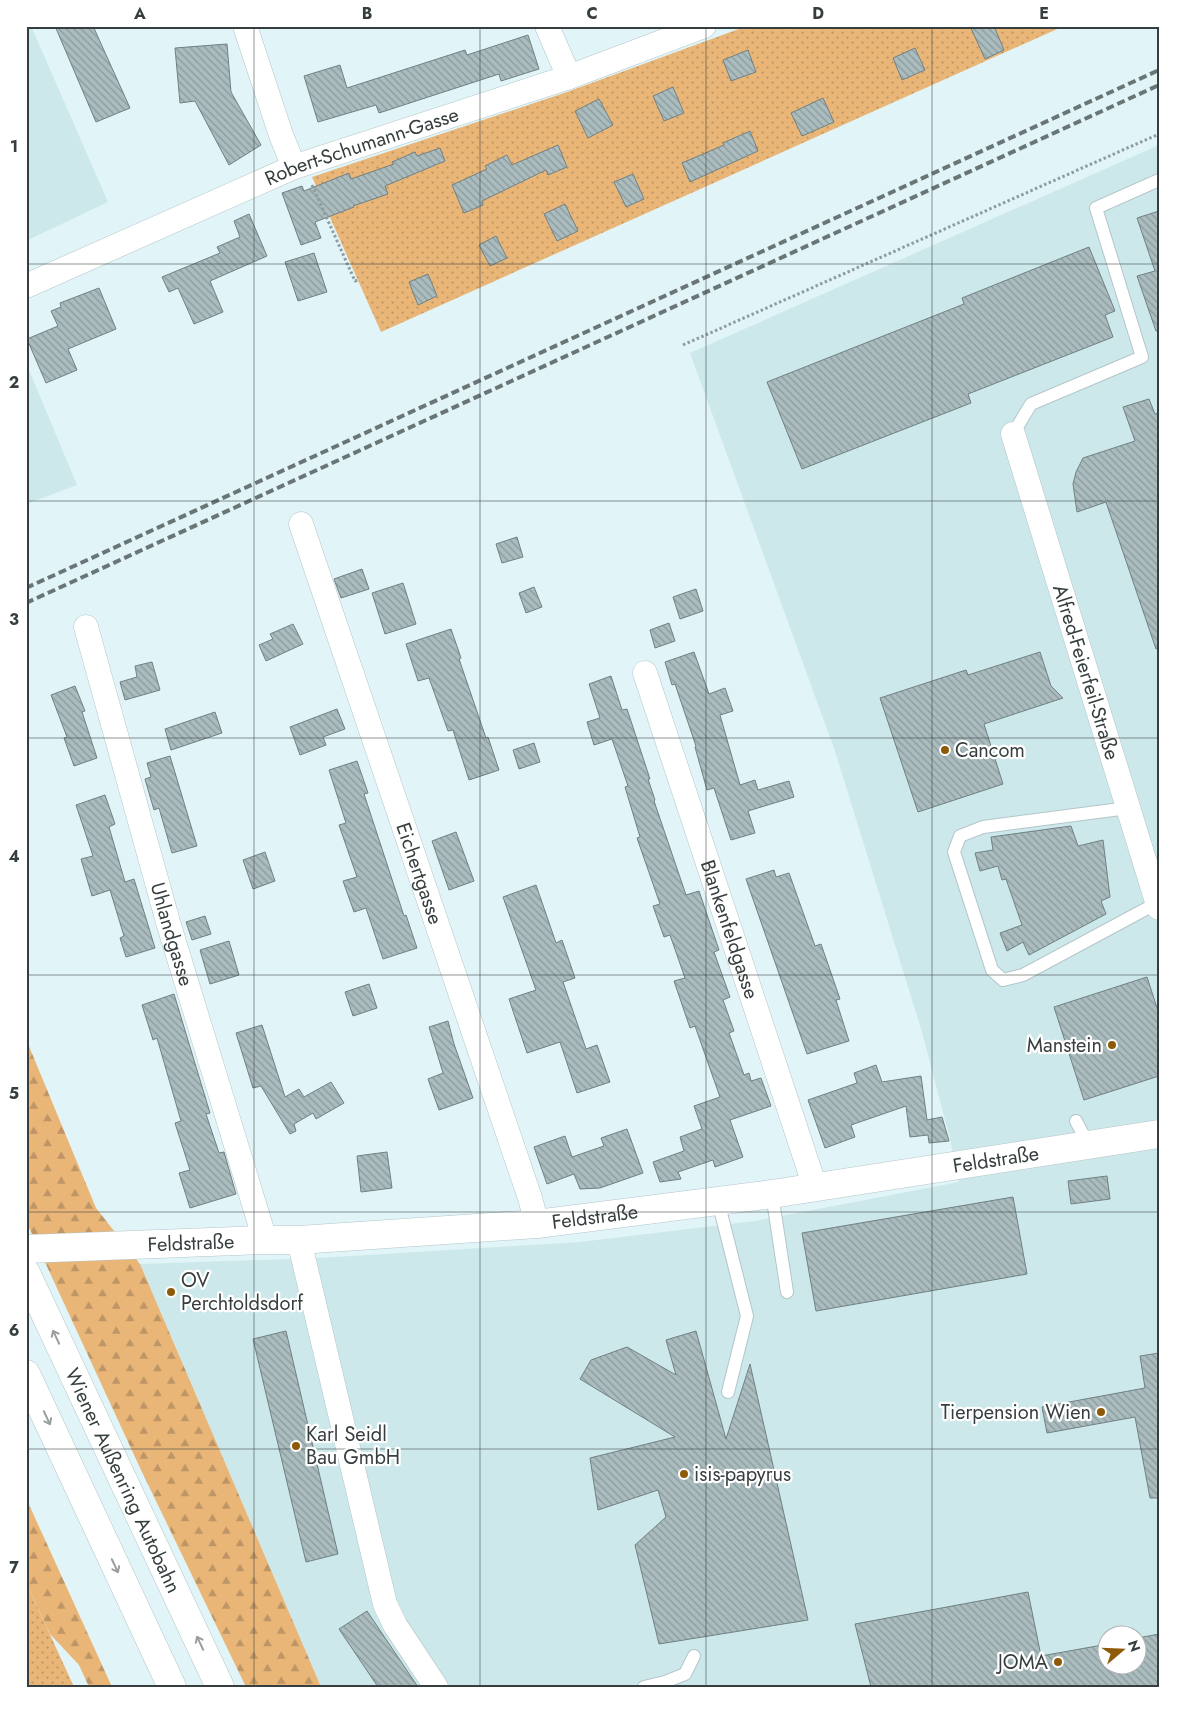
<svg xmlns="http://www.w3.org/2000/svg" width="1185" height="1713" viewBox="0 0 1185 1713" font-family="Jost,sans-serif">
  <style>
    .built { fill: #cce8eb; fill-rule: evenodd }
    .grass { fill: url(#grass-dots) }
    .forest { fill: url(#forest-firs) }
    .building { fill: url(#building-back-hatch); stroke: #708183 }
    .lines { fill: none; stroke-linecap: round; stroke-linejoin: round }
    .service-casing { stroke: #b4c6c9; stroke-width: 14 }
    .minor-casing { stroke: #b4c6c9; stroke-width: 25 }
    .primary-casing { stroke: #b4c6c9; stroke-width: 29 }
    .motorway-casing { stroke: #b4c6c9; stroke-width: 29 }
    .path { stroke: #8f9c9e; stroke-width: 3; stroke-dasharray: 2.5 2.5; stroke-linecap: butt }
    .service { stroke: #fff; stroke-width: 12 }
    .minor { stroke: #fff; stroke-width: 24 }
    .primary { stroke: #fff; stroke-width: 28 }
    .motorway { stroke: #fff; stroke-width: 28 }
    .rail { stroke: #6a7576; stroke-width: 4; stroke-dasharray: 8 4; stroke-linecap: butt }
    .oneway { stroke: #9b9e9f }
    .grid { fill: none; stroke: #373e3f; stroke-width: 1; stroke-opacity: 0.55 }
    .poi-dot { fill: #8d5a08; stroke: #fff; stroke-width: 2 }
    .labels { text-anchor: middle; dominant-baseline: central; stroke-width: 4.5; stroke-linejoin: round; paint-order: stroke }
    .street-label { font-size: 20px; fill: #373e3f; stroke: #fff }
    .poi-label { font-size: 20px; fill: #373e3f; stroke: #fff; text-anchor: start }
    .neatline { fill: none; stroke: #373e3f; stroke-width: 2 }
    .grid-label { font-size: 16px; text-anchor: middle; font-weight: bold; fill: #373e3f }
  </style>
  <defs>
    <pattern id="grass-dots" width="8" height="8" patternUnits="userSpaceOnUse" patternTransform="scale(1.25)"><rect width="8" height="8" fill="#e9b678"/><path d="M2 2h.1M6 6h.1" fill="none" stroke="#be9564" stroke-width="1.8" stroke-linecap="round"/></pattern>
    <pattern id="forest-firs" width="22" height="20" patternUnits="userSpaceOnUse" patternTransform="scale(1.25)"><rect width="22" height="20" fill="#e9b678"/><path d="M5 1l3.5 6h-7zM16 11l3.5 6h-7z" fill="#be9564"/></pattern>
    <pattern id="building-back-hatch" width="6" height="6" patternUnits="userSpaceOnUse" patternTransform="scale(1.25)"><rect width="6" height="6" fill="#aabcbe"/><path d="M-1 5l2 2M0 0l6 6M5-1l2 2" fill="none" stroke="#8b9a9c"/></pattern>
  </defs>
  <rect width="100%" height="100%" fill="#e1f4f7"/>
  <!-- built -->
  <g class="built">
    <path d="M26,26H31L108,202L26,241Z"/>
    <path d="M1159,145V1687H321L140,1264L318,1258L580,1242L755,1221L959,1182L950,1139L922,1032L835,751L690,353ZM1108,1636H1138V1666H1108Z"/>
    <path d="M26,363L77,485L26,504Z"/>
  </g>
  <!-- grass -->
  <g class="grass">
    <path d="M747,26H1064L381,332L312,177L567,92Z"/>
    <path d="M26,1582L74,1687H26Z"/>
  </g>
  <!-- forest -->
  <g class="forest">
    <path d="M26,1039L96,1208L140,1264L321,1687H246L141,1470L26,1221Z"/>
    <path d="M26,1498L112,1687H89L79,1665L50,1634L26,1582Z"/>
  </g>
  <!-- building -->
  <g class="building">
    <path d="M55,26H93L130,108L96,122Z"/>
    <path d="M970,26H994L1004,50L985,59Z"/>
    <path d="M528,35L539,69L501,81L499,74L379,113L376,105L318,122L304,76L340,65L347,88L465,50L467,55Z"/>
    <path d="M227,44L231,92L261,145L229,165L195,101L180,103L175,48Z"/>
    <path d="M915,48L925,70L902,80L893,58Z"/>
    <path d="M748,50L756,72L731,81L723,60Z"/>
    <path d="M673,87L684,113L664,121L653,96Z"/>
    <path d="M823,98L834,122L802,136L791,113Z"/>
    <path d="M599,99L613,125L588,138L575,111Z"/>
    <path d="M750,131L758,151L690,182L682,163L724,145L723,143Z"/>
    <path d="M558,145L567,167L548,175L546,170L482,201L483,205L464,213L452,185L487,169L485,166L507,155L512,165Z"/>
    <path d="M440,148L445,161L385,186L388,194L353,206L354,207L315,222L321,238L301,245L282,193L302,186L304,191L349,173L351,179L394,164L392,162L415,152L417,156Z"/>
    <path d="M633,174L644,199L626,207L614,182Z"/>
    <path d="M565,204L578,231L557,241L544,214Z"/>
    <path d="M1159,211V330L1156,331L1137,276L1155,271L1137,218Z"/>
    <path d="M249,214L267,256L210,281L223,312L194,324L178,288L169,292L162,277L220,253L217,247L240,237L234,221Z"/>
    <path d="M496,236L507,258L490,266L479,245Z"/>
    <path d="M1089,247L1115,311L1105,315L1113,337L968,394L971,403L802,469L767,382L964,304L962,298Z"/>
    <path d="M314,253L327,292L298,301L285,262Z"/>
    <path d="M428,274L437,296L418,305L409,282Z"/>
    <path d="M99,288L116,329L68,349L77,370L46,383L27,339L58,326L51,311L61,307L60,303Z"/>
    <path d="M1149,399L1155,414L1159,413V648L1156,649L1106,502L1077,512L1073,484L1076,472L1083,458L1135,441L1123,407Z"/>
    <path d="M517,537L523,557L502,563L496,544Z"/>
    <path d="M362,569L369,589L341,598L334,579Z"/>
    <path d="M403,583L416,624L385,634L372,593Z"/>
    <path d="M534,587L542,607L526,613L519,593Z"/>
    <path d="M696,589L703,611L680,619L673,597Z"/>
    <path d="M669,623L675,641L655,648L650,630Z"/>
    <path d="M293,624L303,644L266,661L259,645L273,639L270,634Z"/>
    <path d="M451,629L461,658L459,659L486,738L488,737L499,770L469,780L453,730L448,731L429,678L418,681L406,644Z"/>
    <path d="M694,652L709,694L725,688L733,711L720,715L740,785L755,780L758,790L789,781L794,797L748,811L755,833L731,840L714,788L707,790L695,747L696,746L675,684L672,685L665,662Z"/>
    <path d="M1040,652L1051,686L1063,698L984,724L1003,784L918,812L880,698L966,670L968,675Z"/>
    <path d="M152,662L160,690L125,700L120,682L137,677L135,666Z"/>
    <path d="M611,676L622,710L627,709L650,779H648L655,800L654,801L686,895L699,891L719,950L714,952L730,997L723,1000L734,1031L729,1033L744,1075L749,1073L751,1081L761,1078L771,1106L730,1120L743,1157L715,1167L713,1160L678,1172L681,1179L660,1182L653,1162L684,1151L680,1137L702,1129L694,1106L720,1097L695,1026L690,1028L674,981L685,978L670,935L664,937L653,906L660,904L637,838L640,837L625,787L628,786L612,739L594,745L587,722L600,718L589,684Z"/>
    <path d="M75,686L85,711L82,712L97,758L74,766L64,738L67,737L51,695Z"/>
    <path d="M337,709L345,729L323,737L326,745L300,755L290,727Z"/>
    <path d="M215,712L222,733L171,750L165,729Z"/>
    <path d="M534,743L540,762L519,769L513,750Z"/>
    <path d="M170,756L197,846L172,853L159,808L154,810L145,779L151,777L147,763Z"/>
    <path d="M357,761L368,793L364,794L404,916L406,915L417,948L383,959L366,908L354,912L343,881L357,877L339,825L346,823L329,770Z"/>
    <path d="M105,795L115,824L109,827L125,882L134,879L155,948L126,957L120,938L124,936L110,890L92,896L81,859L93,856L76,805Z"/>
    <path d="M1071,826L1078,846L1103,840L1110,897L1101,901L1106,914L1029,955L1023,942L1007,951L1000,933L1022,925L1006,879L1002,880L998,866L980,871L975,853L993,850L991,837Z"/>
    <path d="M456,832L474,881L449,890L432,841Z"/>
    <path d="M265,852L275,881L253,889L243,860Z"/>
    <path d="M774,870L776,877L789,873L815,946L821,944L840,999L836,1000L849,1041L807,1054L746,879Z"/>
    <path d="M536,885L556,943L562,940L575,978L563,982L586,1049L597,1045L610,1082L577,1093L560,1042L527,1053L509,999L536,990L503,897Z"/>
    <path d="M205,916L211,934L192,940L186,922Z"/>
    <path d="M229,941L239,975L210,984L200,950Z"/>
    <path d="M1147,977L1159,1014V1076L1084,1100L1054,1007Z"/>
    <path d="M369,984L377,1008L353,1016L345,992Z"/>
    <path d="M174,994L210,1113L206,1114L219,1153L224,1152L236,1194L190,1208L179,1173L190,1170L175,1123L181,1121L157,1038L153,1040L142,1005Z"/>
    <path d="M448,1021L454,1044L473,1098L439,1110L428,1079L443,1073L429,1027Z"/>
    <path d="M262,1025L285,1097L299,1089L304,1097L331,1082L344,1103L316,1119L313,1113L294,1124L296,1131L290,1134L261,1086L253,1088L236,1033Z"/>
    <path d="M876,1065L882,1082L921,1076L927,1120L942,1117L949,1141L929,1143L928,1135L910,1137L906,1106L851,1125L855,1137L825,1148L808,1100L857,1083L854,1073Z"/>
    <path d="M627,1129L643,1173L600,1188L580,1189L574,1174L547,1184L534,1147L565,1136L572,1157L604,1146L601,1138Z"/>
    <path d="M387,1152L392,1188L361,1192L357,1156Z"/>
    <path d="M1107,1176L1110,1199L1071,1204L1068,1181Z"/>
    <path d="M1013,1197L1027,1274L816,1311L802,1233Z"/>
    <path d="M286,1331L338,1554L306,1562L253,1339Z"/>
    <path d="M696,1331L726,1439L750,1364L808,1620L659,1644L635,1545L666,1517L658,1490L598,1510L590,1458L675,1437L580,1379L591,1360L627,1347L676,1375L666,1340Z"/>
    <path d="M1159,1353V1498H1150L1135,1417L1047,1433L1042,1407L1145,1388L1140,1356Z"/>
    <path d="M1028,1592L1041,1656L1108,1644V1666H1138V1638L1159,1634V1687H871L855,1624Z"/>
    <path d="M367,1611L418,1687H378L339,1629Z"/>
  </g>
  <g class="lines">
    <!-- service casing -->
    <g class="service-casing">
      <g id="service">
        <path d="M1013,434L1031,404L1142,357L1096,208L1159,180"/>
        <path d="M1128,808L983,827L960,836L954,852L992,970L1003,980L1023,975L1157,903"/>
        <path d="M1076,1121L1088,1144"/>
        <path d="M772,1194L787,1292"/>
        <path d="M718,1201L747,1316L728,1392"/>
        <path d="M644,1687L665,1682L685,1674L694,1656"/>
      </g>
    </g>
    <!-- minor casing -->
    <g class="minor-casing">
      <g id="minor">
        <path d="M245,26L281,135L294,167"/>
        <path d="M547,26L569,77"/>
        <path id="s1" d="M26,286L294,167L569,77L704,26"/>
        <path id="s2" d="M1013,434L1159,908"/>
        <path id="s3" d="M301,524L530,1198L537,1224"/>
        <path id="s4" d="M86,627L168,922L265,1240"/>
        <path id="s5" d="M645,673L815,1187"/>
        <path d="M299,1240L385,1604L395,1625L436,1687"/>
      </g>
    </g>
    <!-- primary casing -->
    <g class="primary-casing">
      <g id="primary">
        <path id="s6" d="M26,1249L265,1240H299L537,1224L772,1194L1159,1134"/>
      </g>
    </g>
    <!-- motorway casing -->
    <g class="motorway-casing">
      <g id="motorway">
        <path id="s7" d="M26,1273L220,1687"/>
        <path d="M26,1374L172,1687"/>
      </g>
    </g>
    <!-- path -->
    <g class="path">
      <path d="M312,185L355,281L358,280"/>
      <path d="M683,345L1159,134"/>
    </g>
    <!-- service -->
    <use href="#service" class="service"/>
    <!-- minor -->
    <use href="#minor" class="minor"/>
    <!-- primary -->
    <use href="#primary" class="primary"/>
    <!-- motorway -->
    <use href="#motorway" class="motorway"/>
    <!-- rail -->
    <g class="rail">
      <path d="M26,588L1159,70"/>
      <path d="M26,603L1159,85"/>
    </g>
  </g>
  <!-- one-way arrows -->
  <defs><path id="oneway-shaft" d="M-6 0H5M1.5-3L5.5 0L1.5 3" fill="none" stroke-width="1.6" stroke-linecap="round" stroke-linejoin="round" transform="scale(1.25)"/></defs>
  <g class="oneway">
    <use href="#oneway-shaft" transform="translate(56 1337) rotate(-115)"/>
    <use href="#oneway-shaft" transform="translate(47 1418) rotate(65)"/>
    <use href="#oneway-shaft" transform="translate(115 1566) rotate(65)"/>
    <use href="#oneway-shaft" transform="translate(200 1643) rotate(-115)"/>
  </g>
  <!-- grid -->
  <path class="grid" d="M254,26V1687M480,26V1687M706,26V1687M932,26V1687M26,264H1159M26,501H1159M26,738H1159M26,975H1159M26,1212H1159M26,1449H1159"/>
  <!-- markers -->
  <g class="poi-dot">
    <circle cx="945" cy="750" r="5"/>
    <circle cx="1112" cy="1045" r="5"/>
    <circle cx="171" cy="1292" r="5"/>
    <circle cx="1101" cy="1412" r="5"/>
    <circle cx="296" cy="1446" r="5"/>
    <circle cx="684" cy="1474" r="5"/>
    <circle cx="1058" cy="1662" r="5"/>
  </g>
  <g class="labels">
    <!-- street labels -->
    <g class="street-label">
      <text stroke="none"><textPath href="#s1" startOffset="364">Robert-Schumann-Gasse</textPath></text>
      <text stroke="none"><textPath href="#s2" startOffset="249">Alfred-Feierfeil-Straße</textPath></text>
      <text stroke="none"><textPath href="#s3" startOffset="369">Eichertgasse</textPath></text>
      <text stroke="none"><textPath href="#s5" startOffset="270">Blankenfeldgasse</textPath></text>
      <text stroke="none"><textPath href="#s4" startOffset="319">Uhlandgasse</textPath></text>
      <text stroke="none"><textPath href="#s6" startOffset="975">Feldstraße</textPath></text>
      <text stroke="none"><textPath href="#s6" startOffset="570">Feldstraße</textPath></text>
      <text stroke="none"><textPath href="#s6" startOffset="165">Feldstraße</textPath></text>
      <text stroke="none"><textPath href="#s7" startOffset="229">Wiener Außenring Autobahn</textPath></text>
    </g>
    <!-- poi labels -->
    <g class="poi-label">
      <text x="955" y="750">Cancom</text>
      <text x="1102" y="1045" text-anchor="end">Manstein</text>
      <text x="181" y="1280">OV<tspan x="181" dy="23">Perchtoldsdorf</tspan></text>
      <text x="1091" y="1412" text-anchor="end">Tierpension Wien</text>
      <text x="306" y="1434">Karl Seidl<tspan x="306" dy="23">Bau GmbH</tspan></text>
      <text x="694" y="1474">isis-papyrus</text>
      <text x="1048" y="1662" text-anchor="end">JOMA</text>
    </g>
  </g>
  <!-- border -->
  <rect width="1185" height="1713" fill="none" stroke="#ffffff" stroke-width="55"/>
  <!-- north arrow -->
  <g transform="translate(1122 1650) rotate(71)"><circle r="24" fill="#ffffff" stroke="#afb2b2"/>
  <path d="M0-4L9 19L0 12L-9 19Z" fill="#8d5a08"/>
  <text y="-8" font-size="14" font-weight="bold" text-anchor="middle" fill="#373e3f">N</text>
  </g>
  <rect x="28" y="28" width="1130" height="1658" class="neatline"/>
  <g class="grid-label">
    <text x="140" y="19">A</text>
    <text x="367" y="19">B</text>
    <text x="592" y="19">C</text>
    <text x="818" y="19">D</text>
    <text x="1044" y="19">E</text>
    <text x="14" y="152">1</text>
    <text x="14" y="388">2</text>
    <text x="14" y="625">3</text>
    <text x="14" y="862">4</text>
    <text x="14" y="1099">5</text>
    <text x="14" y="1336">6</text>
    <text x="14" y="1573">7</text>
  </g>
</svg>
